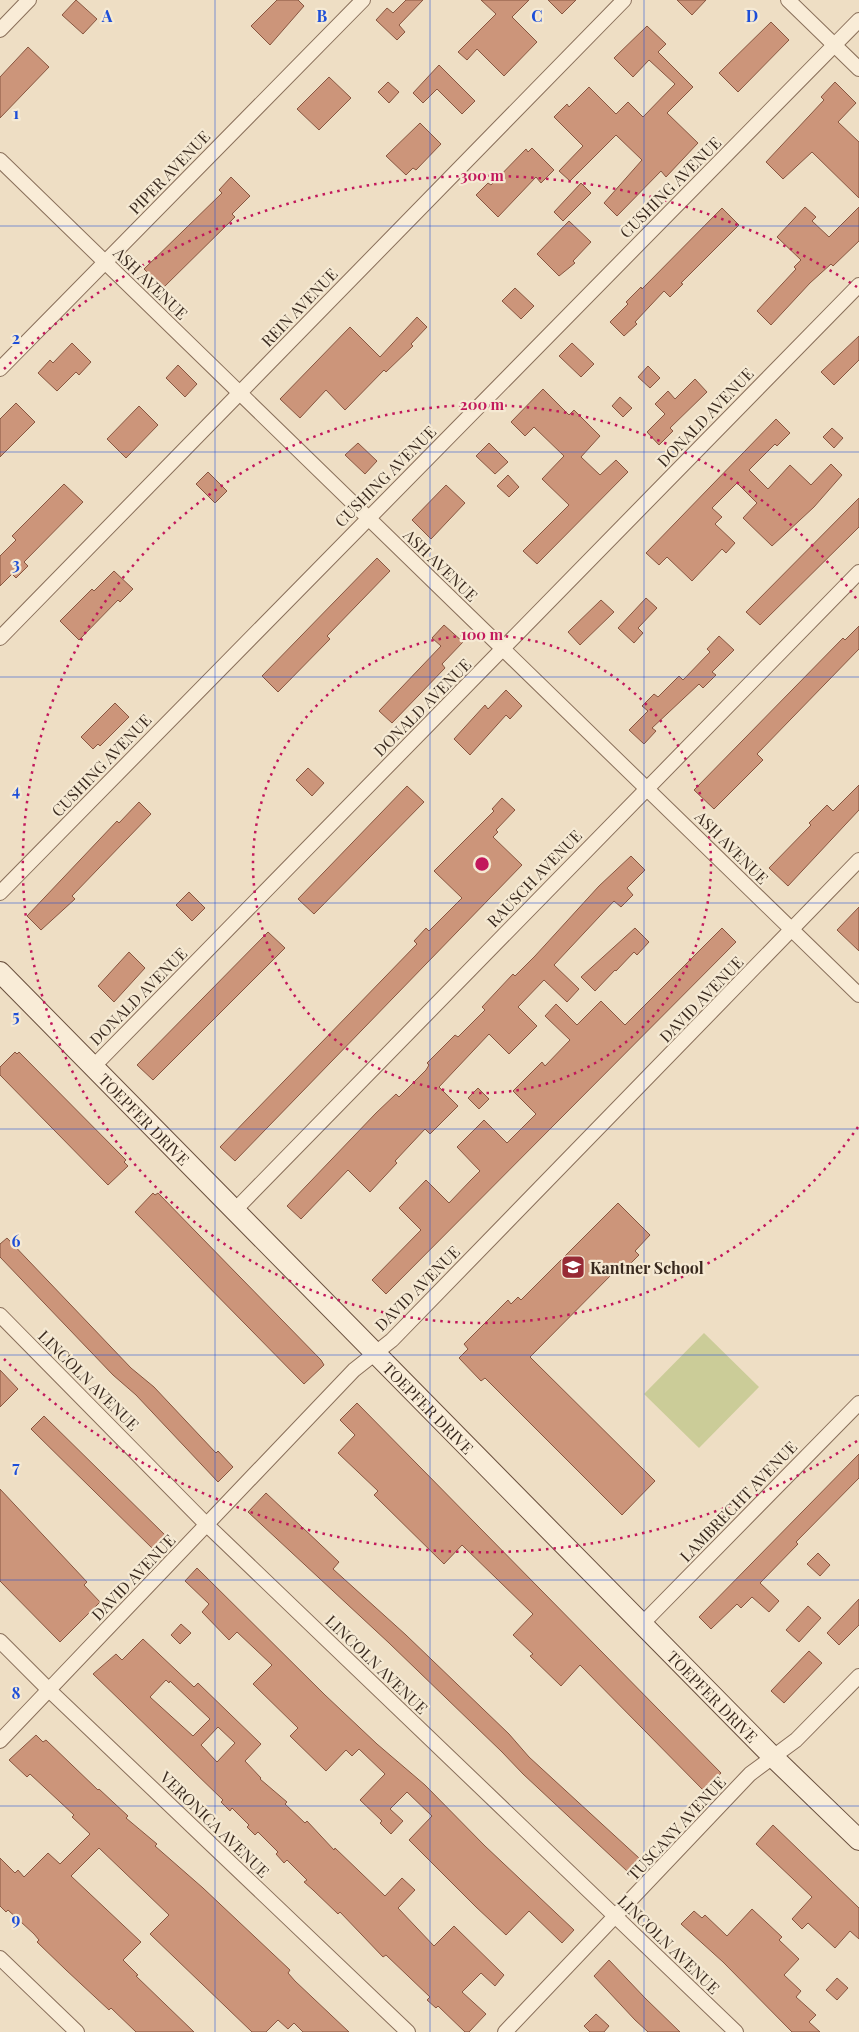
<svg xmlns="http://www.w3.org/2000/svg" width="859" height="2032" viewBox="0 0 859 2032" font-family="'Playfair Display',serif">
  <style>
    .green { fill: #cbcc98 }
    .building { fill: #cc957a; stroke: #885640; fill-rule: evenodd }
    .lines { fill: none; stroke-linecap: round; stroke-linejoin: round }
    .street-casing { stroke: #896f5a; stroke-width: 16 }
    .secondary-casing { stroke: #6a503e; stroke-width: 22 }
    .street { stroke: #f9ecd7; stroke-width: 14 }
    .secondary { stroke: #f9ecd7; stroke-width: 20 }
    .grid { fill: none; stroke: #1d4ed8; stroke-width: 1; stroke-opacity: 0.55 }
    .ring { fill: none; stroke: #c2185b; stroke-width: 2.5; stroke-dasharray: 2.5 5 }
    .labels { text-anchor: middle; dominant-baseline: central; stroke-width: 4.5; stroke-linejoin: round; paint-order: stroke }
    .street-label { font-size: 16px; fill: #39291e; stroke: #f5e9d3 }
    .poi-label { font-size: 16px; font-weight: bold; fill: #39291e; stroke: #f5e9d3; text-anchor: start }
    .grid-label { font-size: 16px; text-anchor: middle; font-weight: bold; fill: #1d4ed8; stroke: #f5e9d3; stroke-width: 4.5; stroke-linejoin: round; paint-order: stroke }
    .centre { fill: #c2185b; stroke: #f5e9d3; stroke-width: 2.5 }
    .ring-label { font-size: 15px; text-anchor: middle; font-weight: bold; fill: #c2185b; stroke: #f5e9d3; stroke-width: 4.5; stroke-linejoin: round; paint-order: stroke }
  </style>
  <rect width="100%" height="100%" fill="#eedec4"/>
  <!-- green -->
  <path class="green" d="M704,1333L759,1387L699,1448L644,1394Z"/>
  <!-- building -->
  <g class="building">
    <path d="M76,0L97,19L83,34L62,15Z"/>
    <path d="M277,0H298L304,6L270,45L251,26Z"/>
    <path d="M406,0H423L399,25L405,32L397,40L376,20L387,8L393,13Z"/>
    <path d="M481,0H529L512,17L537,42L504,76L477,49L467,60L458,52L496,14Z"/>
    <path d="M548,0H576L562,14Z"/>
    <path d="M677,0H706L692,15Z"/>
    <path d="M771,22L789,40L738,92L719,73Z"/>
    <path d="M647,26L666,44L658,52L693,87L667,113L698,143L666,177L661,171L617,216L604,203L642,160L616,135L570,181L559,171L583,146L554,117L567,104L569,107L589,87L616,114L628,102L643,117L675,84L649,60L633,77L614,58Z"/>
    <path d="M28,47L49,67L0,118V77Z"/>
    <path d="M439,65L475,101L462,114L437,89L423,103L413,93Z"/>
    <path d="M329,77L351,98L319,130L297,109Z"/>
    <path d="M388,82L399,92L389,103L378,92Z"/>
    <path d="M835,82L856,103L838,122L859,142V198L812,152L783,179L766,162L824,100L821,97Z"/>
    <path d="M420,123L441,144L416,170L413,168L406,175L386,156Z"/>
    <path d="M532,148L554,170L541,183L536,177L498,217L476,195L488,183L491,185L526,149L528,152Z"/>
    <path d="M231,177L250,196L232,214L235,217L163,288L144,269L222,193L219,190Z"/>
    <path d="M581,183L591,193L563,221L554,212Z"/>
    <path d="M805,207L816,217L812,221L829,237L859,207V241L833,266L831,264L810,283L771,325L757,311L796,269L794,267L801,260L777,237Z"/>
    <path d="M722,208L739,225L681,283L683,284L670,297L664,291L635,322L637,324L624,336L610,322L628,304L626,302L641,287L642,289Z"/>
    <path d="M569,221L591,242L573,261L575,263L559,276L537,254Z"/>
    <path d="M515,288L534,306L521,319L502,301Z"/>
    <path d="M417,317L427,327L411,344L413,346L386,372L384,370L345,410L326,390L300,418L280,399L350,327L380,357Z"/>
    <path d="M859,336V360L834,385L821,372Z"/>
    <path d="M72,343L91,362L79,375L76,372L57,391L38,373L50,360L53,363Z"/>
    <path d="M572,343L594,364L581,377L559,356Z"/>
    <path d="M178,365L197,384L185,397L166,378Z"/>
    <path d="M648,366L660,378L650,388L638,377Z"/>
    <path d="M695,379L707,392L670,428L673,431L659,445L647,432L665,414L655,404L668,391L675,399Z"/>
    <path d="M543,389L569,415L574,410L600,436L581,457L600,475L616,460L628,472L537,564L523,551L569,505L542,479L564,456L534,427L525,436L511,422Z"/>
    <path d="M620,397L632,408L623,417L612,406Z"/>
    <path d="M16,403L35,422L0,457V419Z"/>
    <path d="M139,406L158,425L126,458L107,439Z"/>
    <path d="M776,419L790,433L777,446L775,444L749,470L768,489L790,465L811,485L831,464L842,475L814,507L772,546L743,518L757,503L737,483L712,508L722,517L715,524L735,543L726,553L722,549L692,581L667,557L659,565L646,553Z"/>
    <path d="M832,428L843,438L834,448L823,437Z"/>
    <path d="M358,443L377,461L365,474L345,455Z"/>
    <path d="M489,443L508,462L495,474L476,456Z"/>
    <path d="M208,472L227,491L215,503L196,484Z"/>
    <path d="M508,475L519,487L509,497L497,486Z"/>
    <path d="M64,484L83,502L24,562L28,566L16,578L12,574L0,586V556L16,540L12,536Z"/>
    <path d="M446,485L465,503L431,539L412,520Z"/>
    <path d="M859,498V527L760,625L746,612Z"/>
    <path d="M377,558L390,571L327,636L330,639L278,692L262,676Z"/>
    <path d="M114,571L133,589L120,602L118,600L79,640L60,621L92,589L94,591Z"/>
    <path d="M646,598L657,608L638,628L643,633L634,643L618,628Z"/>
    <path d="M601,600L614,612L580,645L568,632Z"/>
    <path d="M444,625L463,642L442,664L445,668L392,723L379,711L441,646L432,638Z"/>
    <path d="M859,626V649L757,754L763,760L714,809L694,790L843,638L845,640Z"/>
    <path d="M719,636L734,650L712,672L716,675L703,688L699,684L652,728L656,731L644,744L629,730L648,711L642,706L654,694L658,697L679,676L683,680L710,652L707,649Z"/>
    <path d="M506,690L522,706L510,719L506,715L470,755L454,739L485,705L488,709Z"/>
    <path d="M115,703L129,717L100,746L98,744L93,749L81,737Z"/>
    <path d="M308,768L324,783L312,796L296,780Z"/>
    <path d="M859,785V810L788,886L769,868L811,825L809,823L827,805L833,811Z"/>
    <path d="M407,786L424,802L314,914L298,899Z"/>
    <path d="M502,798L515,810L496,830L498,832L493,837L522,865L235,1161L220,1147L417,944L414,941L426,928L429,931L462,898L434,871L494,811L492,809Z"/>
    <path d="M139,802L151,814L72,896L75,899L41,930L27,916L117,821L119,823Z"/>
    <path d="M631,856L645,870L627,888L633,895L621,907L614,901L554,965L579,989L567,1002L544,980L518,1007L537,1026L509,1054L489,1034L439,1087L458,1106L430,1134L425,1129L395,1161L397,1163L370,1192L348,1170L301,1219L287,1206L376,1113L396,1094L399,1097L426,1070L429,1065L427,1063L455,1035L458,1037L485,1010L482,1007L513,974L515,976L535,956L599,886Z"/>
    <path d="M189,892L205,908L192,921L176,905Z"/>
    <path d="M859,907V951L837,930Z"/>
    <path d="M635,928L649,942L637,955L634,952L616,971L615,970L595,991L581,977Z"/>
    <path d="M722,928L736,942L386,1294L372,1280L421,1230L399,1208L426,1180L449,1203L471,1180L480,1171L457,1147L484,1120L507,1143L536,1114L513,1091L542,1062L545,1066L570,1040L545,1016L556,1004L577,1025L601,1001L625,1025Z"/>
    <path d="M268,932L285,948L153,1080L137,1065Z"/>
    <path d="M129,952L145,968L114,1002L98,986Z"/>
    <path d="M15,1052L17,1054L19,1052L126,1160L124,1162L128,1166L108,1185L0,1075V1067Z"/>
    <path d="M478,1088L489,1099L479,1109L468,1098Z"/>
    <path d="M153,1193L155,1195L158,1193L321,1360L324,1365L304,1384L135,1212Z"/>
    <path d="M618,1203L650,1235L635,1251L639,1255L621,1273L617,1269L530,1357L655,1481L622,1515L485,1378L481,1381L459,1358L468,1349L464,1344L508,1300L511,1304L518,1297L521,1300Z"/>
    <path d="M7,1238L131,1368L154,1387L216,1453L218,1451L233,1467L218,1482L136,1395L113,1375L0,1257V1244Z"/>
    <path d="M0,1370L18,1389L0,1407Z"/>
    <path d="M357,1403L721,1773L704,1791L580,1665L561,1686L530,1656L533,1654L513,1635L533,1614L462,1545L444,1564L374,1495L378,1491L338,1453L355,1435L340,1420Z"/>
    <path d="M44,1416L167,1537L154,1550L31,1429Z"/>
    <path d="M859,1454V1478L796,1542L798,1544L760,1583L779,1601L769,1612L752,1597L741,1608L737,1604L711,1629L699,1617Z"/>
    <path d="M0,1489L87,1582L84,1585L100,1602L60,1642L0,1581Z"/>
    <path d="M266,1493L339,1562L333,1569L406,1635L509,1734L529,1757L639,1858L627,1871L523,1774L502,1752L389,1643L248,1512Z"/>
    <path d="M818,1553L830,1565L820,1576L807,1564Z"/>
    <path d="M197,1568L325,1695L377,1744L425,1785L485,1846L574,1930L562,1943L529,1911L506,1935L476,1907L409,1840L432,1816L407,1792L390,1809L403,1821L391,1834L380,1823L382,1821L360,1800L385,1774L359,1749L352,1756L346,1750L326,1771L290,1736L298,1728L253,1684L272,1665L237,1632L229,1640L202,1612L209,1604L185,1581Z"/>
    <path d="M859,1599V1625L839,1645L827,1633Z"/>
    <path d="M808,1606L821,1618L799,1642L786,1630Z"/>
    <path d="M181,1624L191,1633L180,1644L171,1635Z"/>
    <path d="M143,1639L194,1687L198,1683L261,1744L245,1761L261,1778L260,1779L287,1802L285,1804L305,1823L307,1821L334,1850L335,1848L385,1896L402,1878L415,1890L398,1908L434,1946L454,1926L504,1975L495,1986L481,1973L462,1992L486,2014L469,2032H465L438,2006L436,2008L427,2000L430,1997L386,1955L383,1957L340,1912L338,1914L313,1890L304,1882L307,1880L287,1860L284,1863L276,1854L278,1852L258,1832L255,1835L247,1827L249,1825L232,1808L230,1811L221,1802L223,1800L93,1674L116,1654L122,1660ZM166,1680L169,1683L170,1681L210,1719L193,1736L150,1697ZM218,1727L235,1743L217,1762L201,1745Z"/>
    <path d="M809,1651L822,1663L784,1703L771,1691Z"/>
    <path d="M36,1735L43,1742L46,1740L98,1790L99,1789L128,1816L126,1818L157,1844L155,1846L203,1888L290,1970L288,1973L295,1981L349,2032H303L294,2023L288,2029L278,2020L266,2032H252L150,1934L169,1915L99,1848L71,1876L141,1942L123,1960L138,1975L136,1976L194,2032H136L111,2008L109,2010L66,1970L37,1942L39,1940L34,1934L8,1910L6,1912L0,1906V1858L15,1873L18,1870L24,1877L48,1853L60,1864L90,1834L72,1817L74,1815L30,1774L27,1777L9,1760Z"/>
    <path d="M773,1825L859,1908V1939L850,1931L835,1948L808,1923L802,1929L792,1919L812,1897L756,1844Z"/>
    <path d="M752,1909L782,1937L779,1940L799,1959L784,1975L801,1991L796,1997L816,2015L809,2022L820,2032H792L723,1962L681,1924L694,1911L702,1918L705,1915L727,1936Z"/>
    <path d="M609,1960L645,1998L680,2032H648L635,2020L594,1976Z"/>
    <path d="M837,1978L848,1988L837,2000L826,1990Z"/>
    <path d="M596,2014L609,2026L604,2032H590L584,2026Z"/>
  </g>
  <g class="lines">
    <!-- street casing -->
    <g class="street-casing">
      <g id="street">
        <path d="M788,0L859,69"/>
        <path d="M0,30L29,0"/>
        <path d="M0,160L859,995"/>
        <path d="M0,369L363,0"/>
        <path d="M0,638L624,0"/>
        <path d="M0,893L859,20"/>
        <path d="M93,1067L859,285"/>
        <path d="M235,1210L859,572"/>
        <path d="M0,1315L206,1524L736,2032"/>
        <path d="M642,1624L859,1403"/>
        <path d="M0,1641L49,1690L408,2032"/>
        <path d="M0,1741L354,1370L392,1340L859,860"/>
        <path d="M0,1958L77,2032"/>
        <path d="M505,2032L750,1774L796,1740L859,1676"/>
      </g>
    </g>
    <!-- secondary casing -->
    <g class="secondary-casing">
      <g id="secondary">
        <path id="s1" d="M0,972L773,1757L859,1840"/>
      </g>
    </g>
    <!-- street -->
    <use href="#street" class="street"/>
    <!-- secondary -->
    <use href="#secondary" class="secondary"/>
  </g>
  <!-- grid -->
  <path class="grid" d="M215,0V2032M430,0V2032M644,0V2032M0,226H859M0,452H859M0,677H859M0,903H859M0,1129H859M0,1355H859M0,1580H859M0,1806H859"/>
  <!-- distance rings -->
  <g class="ring">
    <circle cx="482" cy="864" r="229"/>
    <path d="M858 1127A459 459 0 1 1 858 601"/>
    <path d="M857 1441A688 688 0 0 1 4 1359M4 369A688 688 0 0 1 857 287"/>
  </g>
  <!-- icons -->
  <defs>
    <g id="school-square" transform="scale(1.25)"><rect x="-9" y="-9" width="18" height="18" rx="4" fill="#972a35" stroke="#f5e9d3"/><path d="M0-5L7-2L0 1L-7-2ZM-4 1L0 2.5L4 1V4Q0 6-4 4Z" fill="#fff"/></g>
  </defs>
  <g fill-rule="evenodd">
    <use href="#school-square" x="573" y="1267"/>
  </g>
  <g class="labels">
    <!-- street labels -->
    <g class="street-label">
      <text transform="translate(169 172) rotate(-46)">PIPER AVENUE</text>
      <text transform="translate(670 187) rotate(-45)">CUSHING AVENUE</text>
      <text transform="translate(151 283) rotate(44)">ASH AVENUE</text>
      <text transform="translate(299 307) rotate(-46)">REIN AVENUE</text>
      <text transform="translate(705 417) rotate(-46)">DONALD AVENUE</text>
      <text transform="translate(385 476) rotate(-45)">CUSHING AVENUE</text>
      <text transform="translate(441 565) rotate(44)">ASH AVENUE</text>
      <text transform="translate(422 707) rotate(-45)">DONALD AVENUE</text>
      <text transform="translate(101 765) rotate(-46)">CUSHING AVENUE</text>
      <text transform="translate(732 847) rotate(45)">ASH AVENUE</text>
      <text transform="translate(534 878) rotate(-46)">RAUSCH AVENUE</text>
      <text transform="translate(138 996) rotate(-45)">DONALD AVENUE</text>
      <text transform="translate(701 999) rotate(-46)">DAVID AVENUE</text>
      <text stroke="none"><textPath href="#s1" startOffset="206">TOEPFER DRIVE</textPath></text>
      <text transform="translate(417 1288) rotate(-45)">DAVID AVENUE</text>
      <text transform="translate(89 1380) rotate(45)">LINCOLN AVENUE</text>
      <text stroke="none"><textPath href="#s1" startOffset="611">TOEPFER DRIVE</textPath></text>
      <text transform="translate(738 1501) rotate(-46)">LAMBRECHT AVENUE</text>
      <text transform="translate(133 1577) rotate(-46)">DAVID AVENUE</text>
      <text transform="translate(377 1664) rotate(44)">LINCOLN AVENUE</text>
      <text stroke="none"><textPath href="#s1" startOffset="1016">TOEPFER DRIVE</textPath></text>
      <text transform="translate(215 1824) rotate(44)">VERONICA AVENUE</text>
      <text transform="translate(676 1828) rotate(-47)">TUSCANY AVENUE</text>
      <text transform="translate(669 1944) rotate(44)">LINCOLN AVENUE</text>
    </g>
    <!-- poi labels -->
    <g class="poi-label">
      <text x="590" y="1267">Kantner School</text>
    </g>
  </g>
  <g class="grid-label">
    <text x="107" y="22">A</text>
    <text x="322" y="22">B</text>
    <text x="537" y="22">C</text>
    <text x="752" y="22">D</text>
    <text x="16" y="119">1</text>
    <text x="16" y="344">2</text>
    <text x="16" y="570">3</text>
    <text x="16" y="796">4</text>
    <text x="16" y="1022">5</text>
    <text x="16" y="1247">6</text>
    <text x="16" y="1473">7</text>
    <text x="16" y="1699">8</text>
    <text x="16" y="1925">9</text>
  </g>
  <circle cx="482" cy="864" r="8" class="centre"/>
  <g class="ring-label">
    <text x="482" y="181">300 m</text>
    <text x="482" y="410">200 m</text>
    <text x="482" y="640">100 m</text>
  </g>
</svg>
